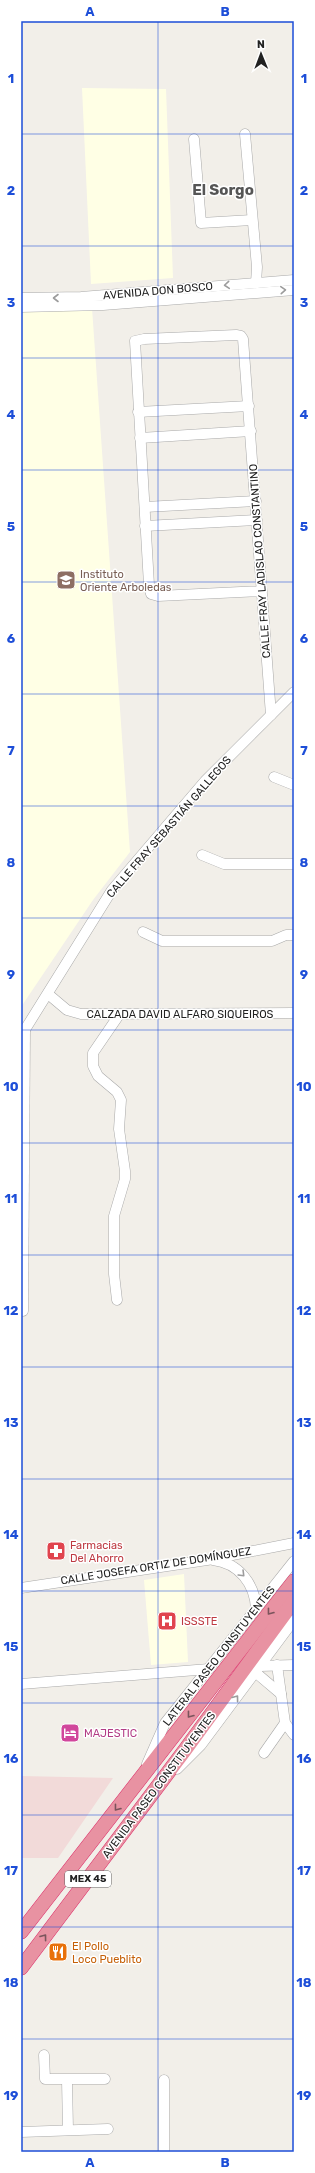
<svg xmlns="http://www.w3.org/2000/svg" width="315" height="2173" viewBox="0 0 315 2173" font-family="Rubik,sans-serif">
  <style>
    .commercial { fill: #f2dad9 }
    .education { fill: #ffffe5 }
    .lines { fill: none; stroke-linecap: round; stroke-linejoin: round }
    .minor-casing { stroke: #a9a9a9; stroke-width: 11 }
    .highway-casing { stroke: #dc2a67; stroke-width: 15 }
    .minor { stroke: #fff; stroke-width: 10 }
    .highway { stroke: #e892a2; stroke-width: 14 }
    .oneway { stroke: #9c9c9c }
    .oneway2 { stroke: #7b545c }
    .grid { fill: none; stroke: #1d4ed8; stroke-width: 1; stroke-opacity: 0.55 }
    .labels { text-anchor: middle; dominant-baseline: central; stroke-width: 3; stroke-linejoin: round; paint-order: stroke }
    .shield { fill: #fff; stroke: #646464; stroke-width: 1 }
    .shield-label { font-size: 10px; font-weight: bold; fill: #222 }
    .street-label { font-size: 11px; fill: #222; stroke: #fff }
    .education-label { font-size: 11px; fill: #785e54; stroke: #fff; text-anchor: start }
    .health-label { font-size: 11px; fill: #be3a42; stroke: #fff; text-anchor: start }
    .hotel-label { font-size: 11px; fill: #b23c85; stroke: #fff; text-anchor: start }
    .food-label { font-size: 11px; fill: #c56008; stroke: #fff; text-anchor: start }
    .district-label { font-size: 15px; font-weight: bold; fill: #555; stroke: #fff }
    .neatline { fill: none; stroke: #1d4ed8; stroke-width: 1.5 }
    .grid-label { font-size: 13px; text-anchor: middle; font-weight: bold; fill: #1d4ed8 }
  </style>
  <rect width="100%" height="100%" fill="#f2efe9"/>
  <!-- commercial -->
  <path class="commercial" d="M21,1776L113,1778L58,1858H21Z"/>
  <!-- education -->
  <g class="education">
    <path d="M82,88L166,89L173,278L91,284Z"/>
    <path d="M21,308H92L130,852L93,900L21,1007Z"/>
    <path d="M184,1574L188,1662L151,1665L144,1580Z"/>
  </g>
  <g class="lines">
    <!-- minor casing -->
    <g class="minor-casing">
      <g id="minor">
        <path d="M245,134L257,267L256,283"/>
        <path d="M194,139L201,223L252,220"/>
        <path d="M21,298L81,297L294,280"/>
        <path d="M21,307L103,305L294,290"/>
        <path d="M138,412L249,406"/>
        <path d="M140,438L251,431"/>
        <path d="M145,507L256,501"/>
        <path d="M145,526L257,520"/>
        <path d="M262,591L158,596L151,594L149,585L135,341L144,339L236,335L241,336L243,339L271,715"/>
        <path d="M274,777L294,785"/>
        <path d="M202,855L224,864H294"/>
        <path d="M143,932L162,941H272L286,935H294"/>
        <path d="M48,994L67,1010L81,1014L294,1013"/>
        <path d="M21,1036L112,890L205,781L294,692"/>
        <path d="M117,1300L114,1274V1216L125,1179V1171L119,1129L121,1100L117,1092L98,1076L93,1066V1053L119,1015"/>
        <path d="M23,1311L25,1030"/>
        <path d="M213,1560C239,1563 255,1584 256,1609"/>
        <path d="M21,1588L207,1560L294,1543"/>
        <path d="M277,1665L285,1723L294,1735"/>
        <path d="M260,1666L294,1665"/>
        <path d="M255,1672L281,1694"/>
        <path d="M21,1684L209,1669"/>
        <path d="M264,1753L285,1723"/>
        <path d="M147,1764L165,1723L294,1561"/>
        <path d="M177,1769L201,1745L294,1620"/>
        <path d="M44,2055L45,2079H105"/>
        <path d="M67,2080L68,2130"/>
        <path d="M21,2132L108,2129"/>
        <path d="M164,2152V2080"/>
      </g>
    </g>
    <!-- highway casing -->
    <g class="highway-casing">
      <g id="highway">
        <path d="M21,1932L294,1581"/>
        <path d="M21,1968L185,1750L294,1601"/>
      </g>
    </g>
    <!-- minor -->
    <use href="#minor" class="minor"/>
    <!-- highway -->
    <use href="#highway" class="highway"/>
  </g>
  <!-- one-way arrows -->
  <defs><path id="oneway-chevron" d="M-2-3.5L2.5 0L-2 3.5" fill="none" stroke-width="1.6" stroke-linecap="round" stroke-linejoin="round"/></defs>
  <g class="oneway">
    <use href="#oneway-chevron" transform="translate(227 285) rotate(175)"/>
    <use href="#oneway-chevron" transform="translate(283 290) rotate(-4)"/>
    <use href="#oneway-chevron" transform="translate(56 298) rotate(180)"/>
    <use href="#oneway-chevron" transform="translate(242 1574) rotate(45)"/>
    <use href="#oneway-chevron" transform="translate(236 1698) rotate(-53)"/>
  </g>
  <g class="oneway2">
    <use href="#oneway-chevron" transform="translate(270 1612) rotate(128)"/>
    <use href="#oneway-chevron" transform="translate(190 1715) rotate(128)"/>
    <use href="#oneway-chevron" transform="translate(117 1808) rotate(128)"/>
    <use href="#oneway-chevron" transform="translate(44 1937) rotate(-53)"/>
  </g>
  <!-- grid -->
  <path class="grid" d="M158,21V2152M21,134H294M21,246H294M21,358H294M21,470H294M21,582H294M21,694H294M21,806H294M21,918H294M21,1030H294M21,1143H294M21,1255H294M21,1367H294M21,1479H294M21,1591H294M21,1703H294M21,1815H294M21,1927H294M21,2039H294"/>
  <!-- icons -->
  <defs>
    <g id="school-square" transform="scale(1)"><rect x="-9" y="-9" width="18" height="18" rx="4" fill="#8d6e63" stroke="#fff"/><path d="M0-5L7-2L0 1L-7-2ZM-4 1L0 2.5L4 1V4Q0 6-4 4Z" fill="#fff"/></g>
    <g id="pharmacy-square" transform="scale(1)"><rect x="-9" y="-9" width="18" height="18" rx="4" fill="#e0444e" stroke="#fff"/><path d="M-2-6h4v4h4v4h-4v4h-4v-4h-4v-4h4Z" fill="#fff"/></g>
    <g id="hospital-square" transform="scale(1)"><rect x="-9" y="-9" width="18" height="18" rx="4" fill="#e0444e" stroke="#fff"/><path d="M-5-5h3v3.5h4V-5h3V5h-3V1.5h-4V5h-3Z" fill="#fff"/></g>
    <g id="hotel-square" transform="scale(1)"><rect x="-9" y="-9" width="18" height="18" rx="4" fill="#d1479c" stroke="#fff"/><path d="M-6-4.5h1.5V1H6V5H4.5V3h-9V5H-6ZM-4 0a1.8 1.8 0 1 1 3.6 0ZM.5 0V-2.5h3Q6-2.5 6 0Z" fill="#fff"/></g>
    <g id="restaurant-square" transform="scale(1)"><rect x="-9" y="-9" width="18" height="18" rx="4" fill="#e8710a" stroke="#fff"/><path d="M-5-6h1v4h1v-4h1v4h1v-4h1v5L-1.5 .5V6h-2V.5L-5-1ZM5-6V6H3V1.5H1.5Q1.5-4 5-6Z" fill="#fff"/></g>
  </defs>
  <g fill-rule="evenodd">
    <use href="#school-square" x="66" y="580"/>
    <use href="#pharmacy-square" x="56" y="1551"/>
    <use href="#hospital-square" x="167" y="1621"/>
    <use href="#hotel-square" x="70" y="1733"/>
    <use href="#restaurant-square" x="58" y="1952"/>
  </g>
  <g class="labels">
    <!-- shield labels -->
    <rect class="shield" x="65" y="1871" width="46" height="16" rx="3"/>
    <g class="shield-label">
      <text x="88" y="1879">MEX 45</text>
    </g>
    <!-- street labels -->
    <g class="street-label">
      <text transform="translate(158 291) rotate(-5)">AVENIDA DON BOSCO</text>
      <text transform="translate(260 561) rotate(-94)">CALLE FRAY LADISLAO CONSTANTINO</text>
      <text transform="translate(169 827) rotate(-49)">CALLE FRAY SEBASTIÁN GALLEGOS</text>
      <text x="180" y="1014">CALZADA DAVID ALFARO SIQUEIROS</text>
      <text transform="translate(156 1566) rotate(-9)">CALLE JOSEFA ORTIZ DE DOMÍNGUEZ</text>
      <text transform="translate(219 1656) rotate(-52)">LATERAL PASEO CONSITUYENTES</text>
      <text transform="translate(159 1785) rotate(-53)">AVENIDA PASEO CONSTITUYENTES</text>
    </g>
    <!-- education labels -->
    <g class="education-label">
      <text x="80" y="574">Instituto<tspan x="80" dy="13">Oriente Arboledas</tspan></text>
    </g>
    <!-- health labels -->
    <g class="health-label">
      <text x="70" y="1545">Farmacias<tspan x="70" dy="13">Del Ahorro</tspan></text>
      <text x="181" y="1621">ISSSTE</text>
    </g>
    <!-- hotel labels -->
    <g class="hotel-label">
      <text x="84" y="1733">MAJESTIC</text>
    </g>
    <!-- food labels -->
    <g class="food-label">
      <text x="72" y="1946">El Pollo<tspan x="72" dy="13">Loco Pueblito</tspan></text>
    </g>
    <!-- district labels -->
    <g class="district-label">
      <text x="223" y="190">El Sorgo</text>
    </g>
  </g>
  <!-- border -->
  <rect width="315" height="2173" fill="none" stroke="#ffffff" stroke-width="44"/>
  <!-- north arrow -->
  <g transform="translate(261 54) rotate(359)" stroke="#ffffff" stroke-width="3" paint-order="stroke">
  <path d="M0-3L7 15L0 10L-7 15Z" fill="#222222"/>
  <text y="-6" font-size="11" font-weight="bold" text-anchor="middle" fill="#222222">N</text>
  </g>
  <rect x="22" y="22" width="271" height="2129" class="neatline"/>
  <g class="grid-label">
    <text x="90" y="16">A</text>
    <text x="225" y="16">B</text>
    <text x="11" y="83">1</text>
    <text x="304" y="83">1</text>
    <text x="11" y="195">2</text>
    <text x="304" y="195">2</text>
    <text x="11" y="307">3</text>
    <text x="304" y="307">3</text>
    <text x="11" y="419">4</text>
    <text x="304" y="419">4</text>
    <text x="11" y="531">5</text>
    <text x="304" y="531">5</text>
    <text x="11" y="643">6</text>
    <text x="304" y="643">6</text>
    <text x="11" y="755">7</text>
    <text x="304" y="755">7</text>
    <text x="11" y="867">8</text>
    <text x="304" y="867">8</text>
    <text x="11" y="979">9</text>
    <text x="304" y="979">9</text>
    <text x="11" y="1091">10</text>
    <text x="304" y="1091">10</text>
    <text x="11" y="1203">11</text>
    <text x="304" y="1203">11</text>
    <text x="11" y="1315">12</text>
    <text x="304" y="1315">12</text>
    <text x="11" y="1427">13</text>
    <text x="304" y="1427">13</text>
    <text x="11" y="1539">14</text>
    <text x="304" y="1539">14</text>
    <text x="11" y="1651">15</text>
    <text x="304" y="1651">15</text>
    <text x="11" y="1763">16</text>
    <text x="304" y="1763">16</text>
    <text x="11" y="1875">17</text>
    <text x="304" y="1875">17</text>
    <text x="11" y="1987">18</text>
    <text x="304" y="1987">18</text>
    <text x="11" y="2100">19</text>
    <text x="304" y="2100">19</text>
    <text x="90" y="2167">A</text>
    <text x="225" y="2167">B</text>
  </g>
</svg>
